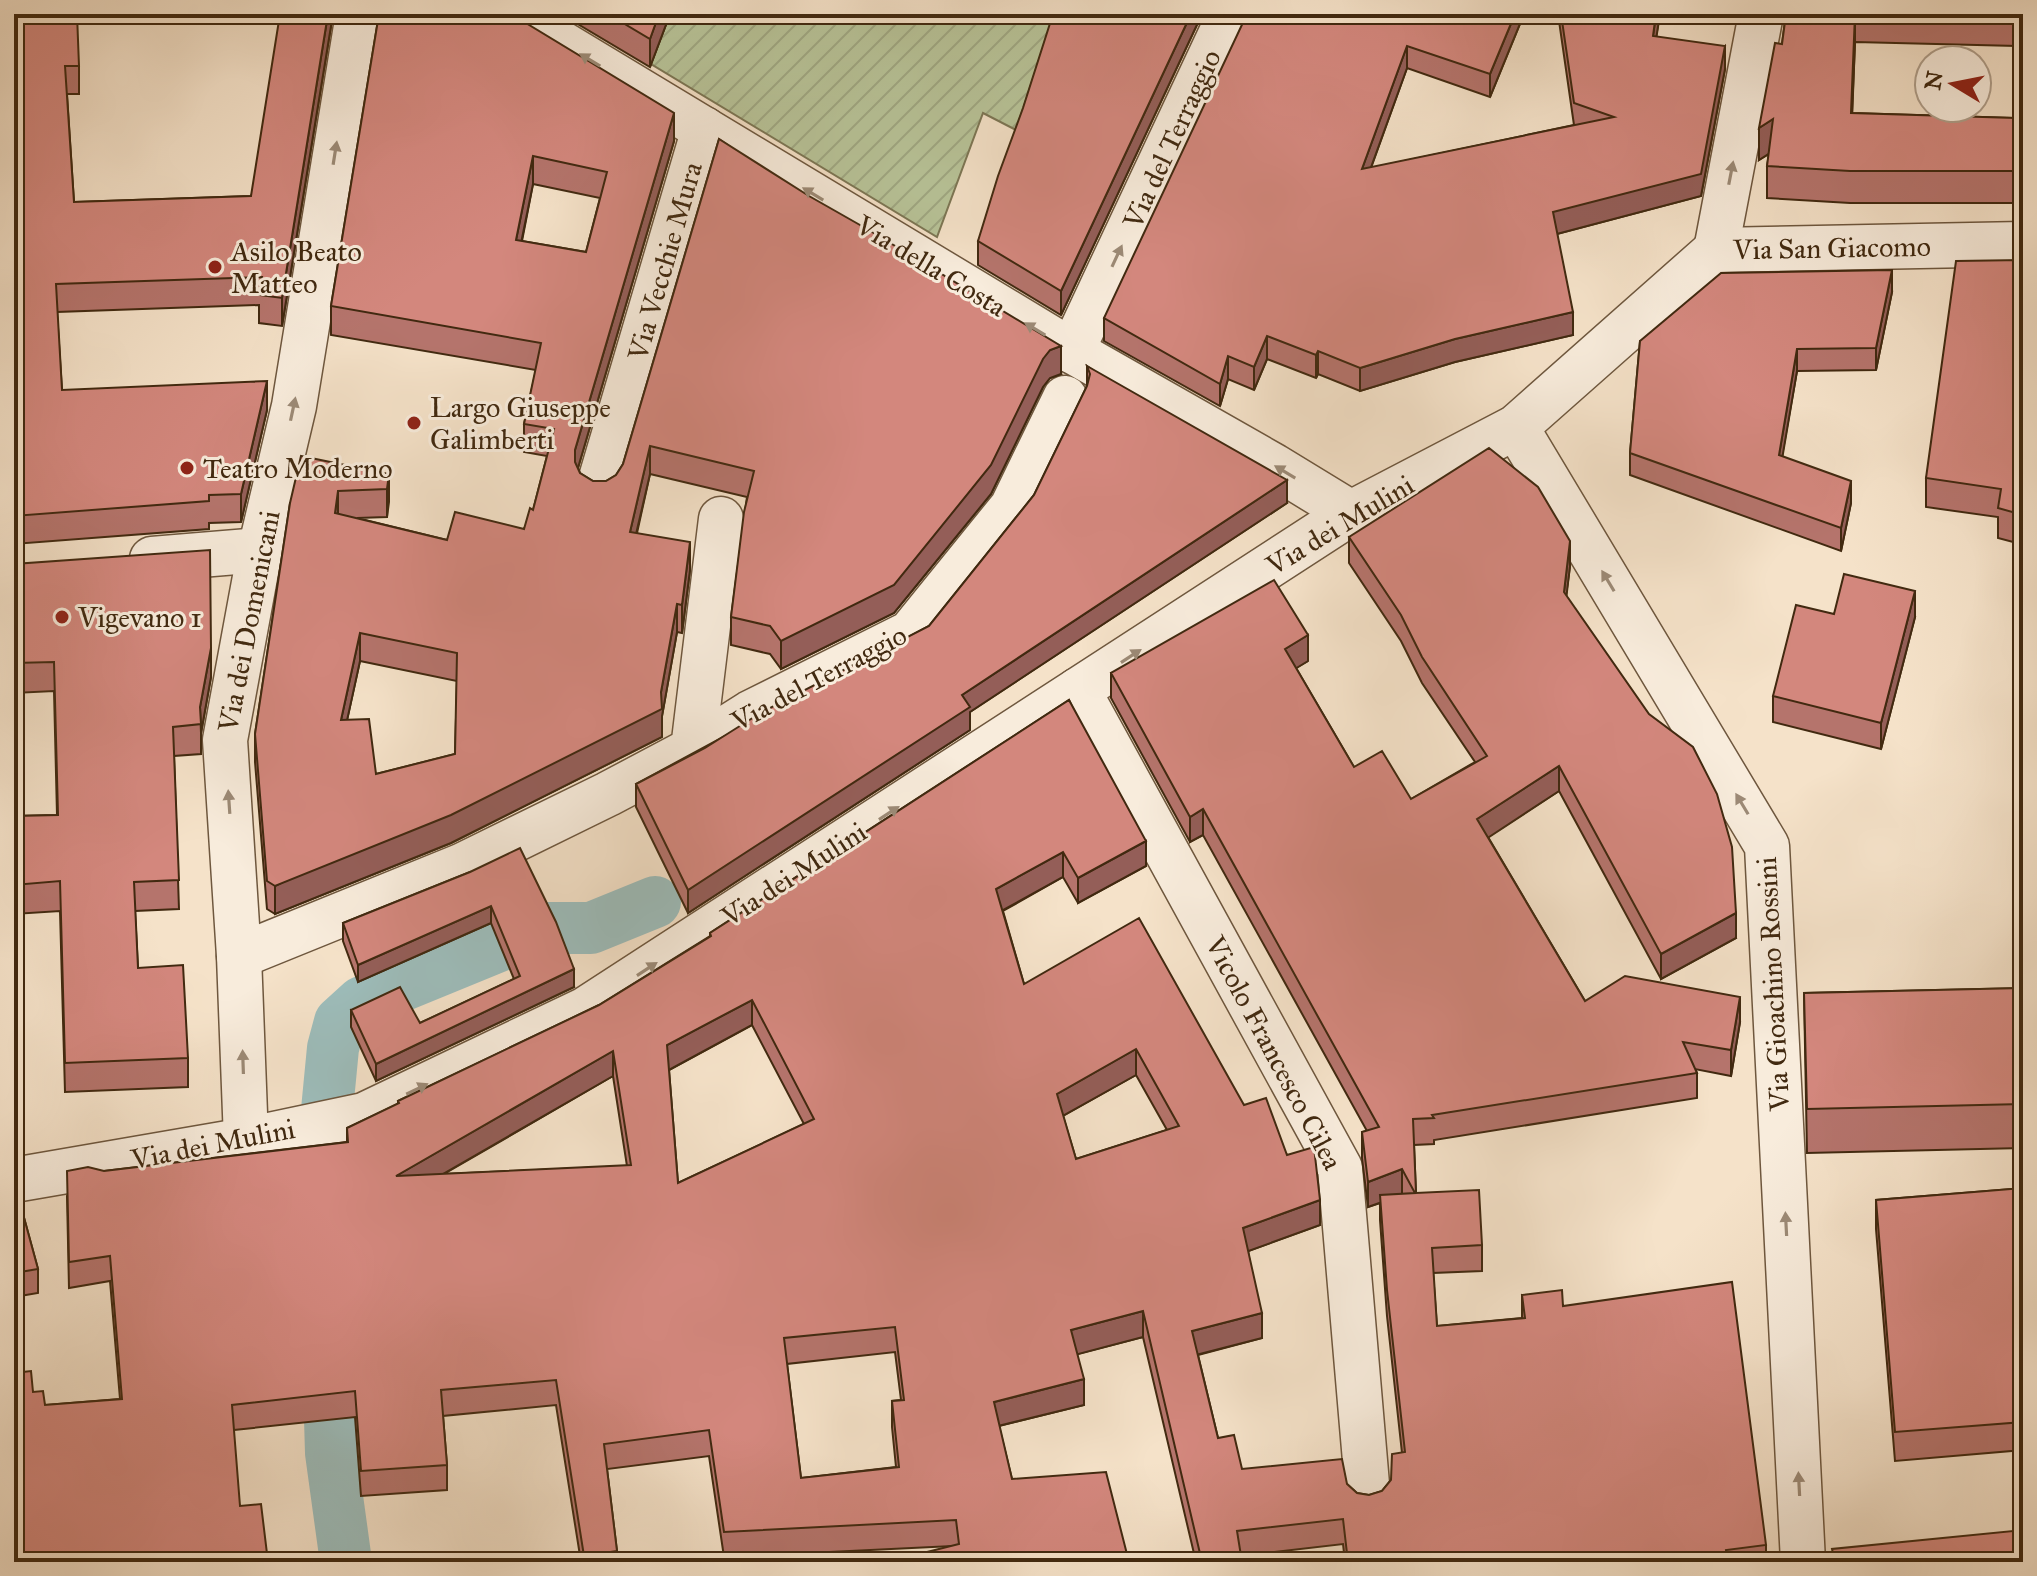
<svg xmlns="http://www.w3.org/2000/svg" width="2037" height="1576" viewBox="0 0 2037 1576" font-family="'IM FELL Great Primer',serif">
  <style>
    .garden { fill: url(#garden-furrows); stroke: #7c7654; stroke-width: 2 }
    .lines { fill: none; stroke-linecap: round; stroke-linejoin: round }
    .canal { stroke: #9dbdbb; stroke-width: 52 }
    .street-casing { stroke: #6e573e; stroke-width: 47 }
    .street { stroke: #f8ecdc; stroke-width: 44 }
    .wall { fill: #b5746c; stroke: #412910; stroke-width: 2; fill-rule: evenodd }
    .shaded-wall { fill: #945e58; stroke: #412910; stroke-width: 2 }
    .building { fill: #d3877d; stroke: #412910; stroke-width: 2; fill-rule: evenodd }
    .oneway { fill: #9c8a76 }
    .poi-dot { fill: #8f2418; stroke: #f8ecdc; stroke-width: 3 }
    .labels { text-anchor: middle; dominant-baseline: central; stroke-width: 6; stroke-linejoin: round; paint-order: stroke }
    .street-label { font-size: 28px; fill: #412910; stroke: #f8ecdc }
    .poi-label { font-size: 28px; fill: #412910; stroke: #f8ecdc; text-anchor: start }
  </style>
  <defs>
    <pattern id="garden-furrows" width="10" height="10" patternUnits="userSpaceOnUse" patternTransform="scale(2)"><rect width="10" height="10" fill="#b8c499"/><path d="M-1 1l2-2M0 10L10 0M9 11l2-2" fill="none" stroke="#9fa883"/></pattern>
  </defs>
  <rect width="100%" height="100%" fill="#f5e2c9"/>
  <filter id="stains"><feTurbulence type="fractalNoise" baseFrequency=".0025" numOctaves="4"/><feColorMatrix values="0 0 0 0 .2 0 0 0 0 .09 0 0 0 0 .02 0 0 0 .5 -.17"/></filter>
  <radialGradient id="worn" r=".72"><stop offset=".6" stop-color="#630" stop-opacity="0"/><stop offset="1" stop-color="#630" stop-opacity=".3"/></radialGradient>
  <!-- garden -->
  <path class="garden" d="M670,14H1054L1016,130L983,113L937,237L651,64Z"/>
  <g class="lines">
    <!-- canal -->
    <g class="canal">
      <path d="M321,1172L333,1048L340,1022L362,1002L543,928H591L655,902"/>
      <path d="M328,1350L331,1453L346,1562"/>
    </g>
    <!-- street casing -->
    <g class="street-casing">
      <g id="street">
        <path d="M513,14L1072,351L1274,466L1351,513"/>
        <path d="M1716,250L1761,14"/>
        <path d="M1072,351L1230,14"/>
        <path d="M1516,427L1767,846L1803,1562"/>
        <path d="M599,485L704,129"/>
        <path d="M152,559L260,550"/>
        <path d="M1078,690L1340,1168L1368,1496"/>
        <path d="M693,749L750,713L910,633L1012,507L1065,398"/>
        <path d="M239,956L461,866L608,794L693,749L721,519"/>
        <path d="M246,1140L239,956L225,740L260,550L294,406L358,14"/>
        <path d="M14,1180L246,1140L364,1115L586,1009L1351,513L1516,427L1716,250L2023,244"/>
      </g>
    </g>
    <!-- street -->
    <use href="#street" class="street"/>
  </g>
  <!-- wall -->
  <g class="wall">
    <path d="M14,14L79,66V94H67L74,202L251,196L333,14L282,326L259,323V305L57,312L62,390L267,410L241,522L209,523V529L14,544Z"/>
    <path d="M379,14L674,141L578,468L580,473L593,481H606L616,475L623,464L719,139L1061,374L1050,378L1043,387L991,494L894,613L781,669L770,654L731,645V617L747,497L650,474L637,533L690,570L682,633L677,632L662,716V737L451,843L275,914L267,909L255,762V734L290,503L389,474L387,517L357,518L447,540L524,529L533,510L547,456L524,452V424L536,370L331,335V306ZM533,184L600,198L586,252L522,241ZM360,661L457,681L455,754L376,774L347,720Z"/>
    <path d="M561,14H670L650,67Z"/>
    <path d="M1202,14L1061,315L978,265V241Z"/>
    <path d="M1332,14H1524L1490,97L1407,68L1371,168L1574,125L1558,14H1660L1656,37L1725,69L1701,196L1557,234L1573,335L1455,362L1360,391L1318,374L1316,378L1267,359L1254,390L1228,379L1220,406L1104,341V318L1331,23Z"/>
    <path d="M1786,14H2023V203H1850L1767,198V166L1769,154L1759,160L1782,44ZM1855,42L2017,46L2015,118L1852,113Z"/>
    <path d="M2023,260V571L2017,568V543L1998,538V517L1926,507V478Z"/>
    <path d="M1892,292L1876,370L1797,371L1782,456L1851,503L1841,551L1630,475V453L1640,341Z"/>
    <path d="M1087,366L1287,503L970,712V730L688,913L636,807V784L929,626L1034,495L1087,386Z"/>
    <path d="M1349,537L1570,566L1566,596L1736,938L1661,979L1559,791L1488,837L1585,1001L1740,1022L1731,1076L1695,1069L1697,1073V1098L1434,1140V1144L1414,1145L1416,1193L1482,1245V1271L1433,1273L1437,1326L1522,1318V1295L1563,1306L1766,1545V1562H1345L1343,1544L1241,1556L1242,1562H1196L1143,1337L1077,1354L1084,1405L999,1426L1012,1479L1129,1562L953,1546L724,1557L709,1456L607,1469L617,1551V1562H581L556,1405L443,1416L447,1465V1490L361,1496L355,1417L234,1430L14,1562L33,1392L45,1405L120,1399L110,1281L69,1288L67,1196L104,1171L347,1142V1128L398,1104V1101L599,1005L710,936V933L1069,700L1146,866L1078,903L1063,877L1003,911L1024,984L1244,1105L1287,1155L1320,1225L1248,1251L1262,1338L1198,1355L1218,1438L1242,1469L1347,1484L1357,1493L1369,1495L1382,1491L1391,1480L1402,1453L1387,1316L1380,1220V1203L1368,1207L1362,1158V1132L1367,1131L1203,835L1190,842L1111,698V673L1308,661L1296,668L1354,767L1411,799L1475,762L1422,683L1401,641L1349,563ZM752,1025L804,1124L678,1183L669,1070ZM1136,1075L1167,1130L1076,1159L1063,1116ZM613,1076L627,1166L444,1174ZM895,1352L901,1400L892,1401V1427L896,1467L801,1478L787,1364Z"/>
    <path d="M14,564L211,677L201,733V754L174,756L179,909L135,911L138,968L188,1058V1087L65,1092L60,911L14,914V816L57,815L54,691L14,693Z"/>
    <path d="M1834,614L1915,617L1881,749L1773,722V696Z"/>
    <path d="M470,872L574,987L376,1081L351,1027V1010L420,1023L514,979L491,923L358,982L343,941V923Z"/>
    <path d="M2023,988V1148L1807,1153L1804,993Z"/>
    <path d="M14,1181L38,1269V1293L14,1297Z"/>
    <path d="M2023,1188V1450L1895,1461L1876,1229V1200Z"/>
  </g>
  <!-- shaded-wall -->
  <g class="shaded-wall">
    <path d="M328,14H333L282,326V298Z"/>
    <path d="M659,14H670L650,67V39Z"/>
    <path d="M1191,14H1202L1061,315V291Z"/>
    <path d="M1515,14H1524L1490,97V74Z"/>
    <path d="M1656,14H1660L1653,59V36Z"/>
    <path d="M1855,14V42L1851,145V113Z"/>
    <path d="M1407,46V68L1362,192V169Z"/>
    <path d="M1725,46V69L1701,196L1553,235V212Z"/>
    <path d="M674,113V141L575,478V450Z"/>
    <path d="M1773,119V151L1759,160V128Z"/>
    <path d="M533,156V184L516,268V240Z"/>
    <path d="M1892,270V292L1876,370V348Z"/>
    <path d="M1573,312V335L1455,362L1360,391V368L1455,339Z"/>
    <path d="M1267,336V359L1254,390V367Z"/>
    <path d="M1061,346V374L1050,378L1043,387L991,494L894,613L781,669V641L1050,350Z"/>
    <path d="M1797,349V371L1779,477V455Z"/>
    <path d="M1318,351V374L1316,378V355Z"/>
    <path d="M1228,356V379L1220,406V384Z"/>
    <path d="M267,381V410L241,522V494Z"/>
    <path d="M650,446V474L630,560V532Z"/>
    <path d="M389,474V502L387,517V489Z"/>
    <path d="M1287,480V503L970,712V730L688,913V890L962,695Z"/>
    <path d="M1851,481V503L1841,551V528Z"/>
    <path d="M338,491V519L335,513Z"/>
    <path d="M1570,541V566L1564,617V592Z"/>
    <path d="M690,542V570L682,633V605Z"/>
    <path d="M1915,591V617L1881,749V723Z"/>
    <path d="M677,604V632L662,716V737L451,843L275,914V886L661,692Z"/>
    <path d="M360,633V661L341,748V720Z"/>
    <path d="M1308,635V661L1285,675V649Z"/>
    <path d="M211,648V677L201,733L200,707Z"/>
    <path d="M1559,766V791L1477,845V819Z"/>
    <path d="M1203,809V835L1190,842V817Z"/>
    <path d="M1146,841V866L1078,903V878Z"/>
    <path d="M1063,852V877L996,914V889Z"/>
    <path d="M491,906V923L358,982V965Z"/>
    <path d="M1736,913V938L1661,979V954Z"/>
    <path d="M574,969V987L376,1081V1064Z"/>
    <path d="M1740,997V1022L1731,1076V1050Z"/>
    <path d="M752,1000V1025L667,1071V1045Z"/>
    <path d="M1136,1049V1075L1057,1119V1094Z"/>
    <path d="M613,1051V1076L396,1201V1176Z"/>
    <path d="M1402,1169V1195L1368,1207V1182Z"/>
    <path d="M1320,1200V1225L1243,1253V1228Z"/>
    <path d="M1143,1311V1337L1071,1356V1330Z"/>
    <path d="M1262,1313V1338L1192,1356V1331Z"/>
    <path d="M1084,1379V1405L994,1427V1402Z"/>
  </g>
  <!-- building -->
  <g class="building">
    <path d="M14,14H77L79,66H65L74,202L251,196L280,14H328L282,298L259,295L262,277L56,284L62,390L267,381L241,494L209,495V501L14,516Z"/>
    <path d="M379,14H511L674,113L575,450V462L580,473L593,481H606L616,475L623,464L719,139L809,196L867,229L1061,346L1050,350L1043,359L991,465L894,585L781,641L770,626L731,617L744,512L754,471L650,446L630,532L690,542L682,605L677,604L661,692L662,709L451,815L275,886L267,881L255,734L290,503L301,456L389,474L387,489L338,491L335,513L447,540L455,512L524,529L530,508L533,510L554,429L524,424L541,343L331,306ZM533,156L607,172L586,252L516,240ZM360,633L457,653L455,754L376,774L369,719L341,720Z"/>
    <path d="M608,14H659L650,39Z"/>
    <path d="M1053,14H1191L1061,291L978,241L998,176L1023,108Z"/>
    <path d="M1247,14H1310L1331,23L1332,14H1515L1490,74L1407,46L1362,169L1614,117L1574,103L1561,14H1656L1653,36L1725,46L1701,174L1553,212L1573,312L1455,339L1360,368L1318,351L1316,355L1267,336L1254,367L1228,356L1220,384L1104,318Z"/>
    <path d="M1786,14H1855L1851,113L2015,118L2018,14H2001H2023V171H1850L1767,166L1773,119L1759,128L1775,43L1782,44Z"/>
    <path d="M2023,260V515L1998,508L2001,489L1926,478L1956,261Z"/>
    <path d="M1892,270L1876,348L1797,349L1779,455L1851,481L1841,528L1630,453L1640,341L1721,273Z"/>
    <path d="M1087,366L1287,480L962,695L970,707L688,890L636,784L705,748L762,712L929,626L1034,495L1087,386L1090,374Z"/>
    <path d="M1489,448L1538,487L1570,541L1564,592L1649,714L1693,747L1717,794L1732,847L1736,913L1661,954L1559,766L1477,819L1585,1001L1625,976L1740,997L1731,1050L1683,1042L1697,1073L1432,1115L1434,1118L1413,1119L1416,1193L1479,1190L1482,1245L1432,1248L1437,1326L1525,1318L1522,1295L1562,1290L1563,1306L1732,1282L1766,1545L1726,1550L1728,1562H1348L1343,1519L1237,1531L1242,1562H1202L1143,1311L1071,1330L1084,1379L994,1402L1012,1479L1106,1472L1129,1562H887L959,1544L956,1520L724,1532L709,1430L604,1444L617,1551L584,1556L556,1380L441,1390L447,1465L361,1471L355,1391L232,1405L240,1506L261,1504L268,1562H14V1373L31,1371L33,1392L43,1391L45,1405L122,1399L110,1256L69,1262L67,1171L88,1167L104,1171L348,1142L347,1128L399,1103L398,1101L599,1005L711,936L710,933L1069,700L1146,841L1078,878L1063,852L996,889L1024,984L1139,918L1244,1105L1266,1098L1287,1155L1314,1147L1320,1200L1243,1228L1262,1313L1192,1331L1218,1438L1234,1435L1242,1469L1342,1459L1347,1484L1357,1493L1369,1495L1382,1491L1391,1480L1392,1454L1405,1452L1387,1290L1380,1195L1415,1193L1402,1169L1368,1182L1362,1132L1379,1127L1203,809L1190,817L1111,673L1274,580L1308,635L1285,649L1354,767L1382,751L1411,799L1487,756L1422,657L1401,615L1349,537ZM752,1000L814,1119L678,1183L667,1045ZM1136,1049L1179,1126L1076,1159L1057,1094ZM613,1051L631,1165L396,1176ZM895,1327L904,1400L892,1401L899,1467L801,1478L784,1338Z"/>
    <path d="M2023,522V541L2017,539Z"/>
    <path d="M210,550L211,648L200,707L201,724L173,727L179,880L134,882L138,968L183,965L188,1058L65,1063L60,881L14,885V816L58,815L54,662L14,663V564Z"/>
    <path d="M1844,574L1915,591L1881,723L1773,696L1796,605L1834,614Z"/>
    <path d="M520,848L556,922L574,969L376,1064L351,1010L400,987L420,1023L520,976L491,906L358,965L343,923L470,872Z"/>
    <path d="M2023,988V1104L1807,1109L1804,993Z"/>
    <path d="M14,1181L38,1269L14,1273Z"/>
    <path d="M2023,1188V1422L1895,1432L1876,1200Z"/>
    <path d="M2023,1530V1562H1835L1832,1549Z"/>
  </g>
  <!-- one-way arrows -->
  <defs><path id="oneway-solid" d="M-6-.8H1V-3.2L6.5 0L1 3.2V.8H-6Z" transform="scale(2)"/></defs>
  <g class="oneway">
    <use href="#oneway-solid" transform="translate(590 60) rotate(-149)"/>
    <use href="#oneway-solid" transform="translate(335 153) rotate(-81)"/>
    <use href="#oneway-solid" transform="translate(1731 173) rotate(-79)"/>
    <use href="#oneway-solid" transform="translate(813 194) rotate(-149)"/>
    <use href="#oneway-solid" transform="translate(1117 256) rotate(-65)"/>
    <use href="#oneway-solid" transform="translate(1035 329) rotate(-149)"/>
    <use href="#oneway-solid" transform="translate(293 409) rotate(-78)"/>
    <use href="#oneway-solid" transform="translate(1285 472) rotate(-149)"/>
    <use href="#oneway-solid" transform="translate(1608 581) rotate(-121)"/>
    <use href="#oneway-solid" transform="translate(1131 656) rotate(-33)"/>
    <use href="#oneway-solid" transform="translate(229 802) rotate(-94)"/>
    <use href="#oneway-solid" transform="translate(1742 804) rotate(-121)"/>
    <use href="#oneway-solid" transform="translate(889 813) rotate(-33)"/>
    <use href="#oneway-solid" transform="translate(647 969) rotate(-33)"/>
    <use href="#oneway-solid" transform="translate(243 1062) rotate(-92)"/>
    <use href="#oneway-solid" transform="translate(417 1089) rotate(-26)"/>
    <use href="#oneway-solid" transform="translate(1786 1224) rotate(-93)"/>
    <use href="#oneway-solid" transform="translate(1799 1484) rotate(-93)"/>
  </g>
  <!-- markers -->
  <g class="poi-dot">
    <circle cx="215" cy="267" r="8"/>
    <circle cx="414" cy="423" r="8"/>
    <circle cx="187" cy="468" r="8"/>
    <circle cx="62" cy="617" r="8"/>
  </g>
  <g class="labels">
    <!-- street labels -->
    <g class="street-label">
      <text transform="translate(1172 139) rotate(-65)">Via del Terraggio</text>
      <text transform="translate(1832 248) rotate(-1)">Via San Giacomo</text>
      <text transform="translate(665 261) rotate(-74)">Via Vecchie Mura</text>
      <text transform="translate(931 266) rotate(31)">Via della Costa</text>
      <text transform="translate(1340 525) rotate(-31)">Via dei Mulini</text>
      <text transform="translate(249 621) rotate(-79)">Via dei Domenicani</text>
      <text transform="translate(819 678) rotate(-28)">Via del Terraggio</text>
      <text transform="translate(794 874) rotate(-33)">Via dei Mulini</text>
      <text transform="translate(1773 984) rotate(-93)">Via Gioachino Rossini</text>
      <text transform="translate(1274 1053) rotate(62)">Vicolo Francesco Cilea</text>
      <text transform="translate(213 1144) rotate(-11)">Via dei Mulini</text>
    </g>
    <!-- poi labels -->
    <g class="poi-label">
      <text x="231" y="251">Asilo Beato<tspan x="231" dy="32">Matteo</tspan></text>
      <text x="430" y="407">Largo Giuseppe<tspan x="430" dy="32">Galimberti</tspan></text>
      <text x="203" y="468">Teatro Moderno</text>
      <text x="78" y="617">Vigevano 1</text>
    </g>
  </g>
  <!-- margin -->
  <rect width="2037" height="1576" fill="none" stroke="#f5e2c9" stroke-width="48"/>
  <rect x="16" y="16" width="2005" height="1544" fill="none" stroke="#412910" stroke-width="4"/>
  <rect x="24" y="24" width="1989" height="1528" fill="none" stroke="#412910" stroke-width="2"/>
  <!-- north arrow -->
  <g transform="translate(1953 84) rotate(280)"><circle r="38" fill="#f8ecdc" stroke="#af9e8a" stroke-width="2"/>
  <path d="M0-6L14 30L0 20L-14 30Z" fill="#8f2418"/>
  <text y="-12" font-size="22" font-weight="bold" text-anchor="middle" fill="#412910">N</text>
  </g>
  <rect width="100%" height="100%" filter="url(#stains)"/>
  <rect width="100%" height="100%" fill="url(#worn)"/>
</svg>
